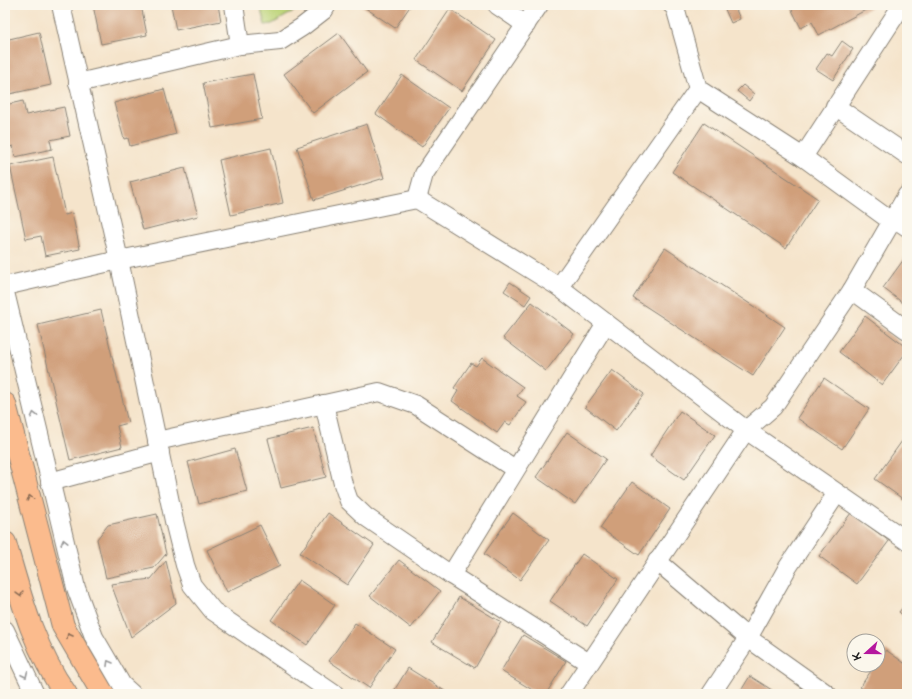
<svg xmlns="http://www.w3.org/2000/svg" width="912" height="699" viewBox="0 0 912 699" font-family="'Balsamiq Sans',sans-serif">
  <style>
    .green { fill: #bdd479; stroke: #6c784a }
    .building { fill: #d09f7a }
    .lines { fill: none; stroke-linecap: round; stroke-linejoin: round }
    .minor-casing { stroke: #888074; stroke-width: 20 }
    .major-casing { stroke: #888074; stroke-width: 24 }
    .minor { stroke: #fff; stroke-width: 18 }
    .major { stroke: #fbbb8d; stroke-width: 22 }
    .oneway { stroke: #999 }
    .oneway2 { stroke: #8c6c54 }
  </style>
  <rect width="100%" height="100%" fill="#fbf7ec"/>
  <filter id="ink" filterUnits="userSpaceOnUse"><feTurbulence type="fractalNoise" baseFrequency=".025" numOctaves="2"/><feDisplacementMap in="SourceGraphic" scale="8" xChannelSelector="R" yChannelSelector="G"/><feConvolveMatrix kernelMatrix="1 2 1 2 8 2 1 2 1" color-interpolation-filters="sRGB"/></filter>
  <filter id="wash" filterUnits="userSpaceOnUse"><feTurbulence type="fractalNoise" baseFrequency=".012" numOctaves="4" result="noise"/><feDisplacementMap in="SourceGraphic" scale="16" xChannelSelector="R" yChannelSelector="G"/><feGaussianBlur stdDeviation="0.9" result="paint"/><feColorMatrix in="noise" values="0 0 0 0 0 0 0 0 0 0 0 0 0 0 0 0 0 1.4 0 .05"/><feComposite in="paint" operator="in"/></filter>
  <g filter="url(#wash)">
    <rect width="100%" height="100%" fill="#f5e4cb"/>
    <!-- green -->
    <path class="green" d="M260,5H305L272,24L265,25Z"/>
    <g id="blocks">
      <!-- building -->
      <g class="building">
        <path d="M93,5H141L147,35L101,44Z"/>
        <path d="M171,5H218L221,21L176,30Z"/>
        <path d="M361,5H411L395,28Z"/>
        <path d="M728,5H734L740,19L731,23L724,7Z"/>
        <path d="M796,5H875L819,35L812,22L801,28L791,8Z"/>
        <path d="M450,9L496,40L462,91L416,60Z"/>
        <path d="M39,32L51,85L5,95V40Z"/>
        <path d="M339,33L367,72L313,113L284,74Z"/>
        <path d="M842,41L853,49L833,80L816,69L827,53L832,56Z"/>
        <path d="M253,74L262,119L212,128L203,83Z"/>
        <path d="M402,75L449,108L422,147L376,114Z"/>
        <path d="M743,85L754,94L749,101L737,91Z"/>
        <path d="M164,89L176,134L130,146L128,138L124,139L114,103Z"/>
        <path d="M23,101L26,115L64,107L70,136L50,140L52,149L15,157L13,146L10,147L5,125V105Z"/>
        <path d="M704,123L818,199L786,248L672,172Z"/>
        <path d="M367,124L384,178L314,200L297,147Z"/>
        <path d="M271,148L283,203L231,215L219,160Z"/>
        <path d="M53,157L65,215L72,213L80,249L45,256L41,236L26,239L10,166Z"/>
        <path d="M185,168L198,216L143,230L130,182Z"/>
        <path d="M665,248L785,327L753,376L633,298Z"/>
        <path d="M907,255V306L883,288Z"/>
        <path d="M510,282L531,296L525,305L504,291Z"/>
        <path d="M532,302L574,334L546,371L503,338Z"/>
        <path d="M101,310L128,423L117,426L122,447L70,460L38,325Z"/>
        <path d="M865,316L907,348V351L882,385L839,352Z"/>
        <path d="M482,358L523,387L517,396L526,402L510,425L505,422L497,433L452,401L458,391L454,388L471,363L476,366Z"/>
        <path d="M612,370L644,394L616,431L585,407Z"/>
        <path d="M824,378L869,409L842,449L797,418Z"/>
        <path d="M680,411L715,435L684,480L650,456Z"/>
        <path d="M313,428L326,477L281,488L268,439Z"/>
        <path d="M567,432L606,459L575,504L536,477Z"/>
        <path d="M902,441L907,445V502L875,479Z"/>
        <path d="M235,449L247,491L199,504L188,462Z"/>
        <path d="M632,482L670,509L639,555L600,528Z"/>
        <path d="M328,513L374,545L347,585L300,553Z"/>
        <path d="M513,513L549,540L520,580L484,554Z"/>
        <path d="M851,513L889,541L857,584L819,556Z"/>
        <path d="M157,514L166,554L154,568L106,578L97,539L108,525Z"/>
        <path d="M260,525L280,566L227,592L207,550Z"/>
        <path d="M582,554L618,579L587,626L550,601Z"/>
        <path d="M399,560L440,591L411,628L370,596Z"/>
        <path d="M166,561L176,603L131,637L111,584L151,579Z"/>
        <path d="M299,580L335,605L307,645L271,620Z"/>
        <path d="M459,597L501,622L475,668L432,642Z"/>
        <path d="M907,602V619L899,612Z"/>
        <path d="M355,623L395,649L369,688L329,661Z"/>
        <path d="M523,635L566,661L546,694H539L501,671Z"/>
        <path d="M886,650L907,665V694H870L860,687L875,665H878V661Z"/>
        <path d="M408,668L448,693L447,694H392Z"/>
        <path d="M750,676L778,694H739Z"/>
      </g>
    </g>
  </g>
  <g filter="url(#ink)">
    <use href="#blocks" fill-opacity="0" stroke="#888074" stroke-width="1"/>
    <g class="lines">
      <!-- minor casing -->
      <g class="minor-casing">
        <g id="minor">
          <path d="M61,5L119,260L174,521L185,565L192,585L213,611L334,694"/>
          <path d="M234,5L240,45"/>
          <path d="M497,5L526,25"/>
          <path d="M78,83L240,45L280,41L302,27L324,10L327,5"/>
          <path d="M698,89L803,157L891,221"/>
          <path d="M835,106L907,155"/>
          <path d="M803,157L902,5"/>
          <path d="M417,199L424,174L539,5"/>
          <path d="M892,217L907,227"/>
          <path d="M5,286L119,260L417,199L559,287L746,430L907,541"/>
          <path d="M559,287L698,89L675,7L672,5"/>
          <path d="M852,290L907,330"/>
          <path d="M5,292L76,588L94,637L122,685L132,694"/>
          <path d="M324,404L343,484L349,501L366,517L451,575L589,663"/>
          <path d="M157,441L379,392L416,405L515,469"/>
          <path d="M50,482L160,452"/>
          <path d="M657,561L748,638L827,694"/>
          <path d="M451,575L606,323"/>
          <path d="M5,630L35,694"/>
          <path d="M569,694L746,430L773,407L852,290L907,195"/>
          <path d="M711,694L748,638L788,567L837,493"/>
        </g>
      </g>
      <!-- major casing -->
      <g class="major-casing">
        <g id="major">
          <path d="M5,404L63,626L103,694"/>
          <path d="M5,543C20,595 34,650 66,694"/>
        </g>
      </g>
      <!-- minor -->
      <use href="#minor" class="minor"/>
      <!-- major -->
      <use href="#major" class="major"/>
    </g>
    <!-- one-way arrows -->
    <defs><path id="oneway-chevron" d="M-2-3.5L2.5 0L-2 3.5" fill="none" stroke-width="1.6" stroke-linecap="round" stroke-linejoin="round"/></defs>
    <g class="oneway">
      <use href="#oneway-chevron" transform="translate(34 415) rotate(-103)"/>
      <use href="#oneway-chevron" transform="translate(64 542) rotate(-104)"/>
      <use href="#oneway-chevron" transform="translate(109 663) rotate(-120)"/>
      <use href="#oneway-chevron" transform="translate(25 675) rotate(65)"/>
    </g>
    <g class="oneway2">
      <use href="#oneway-chevron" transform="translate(30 498) rotate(-105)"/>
      <use href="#oneway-chevron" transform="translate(20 594) rotate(74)"/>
      <use href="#oneway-chevron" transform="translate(69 636) rotate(-119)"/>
    </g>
  </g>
  <!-- margin -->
  <rect width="912" height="699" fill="none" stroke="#fbf7ec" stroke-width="20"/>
  <!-- north arrow -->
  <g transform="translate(866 653) rotate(249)"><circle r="19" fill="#fbf7ec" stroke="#a29f99"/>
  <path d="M0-3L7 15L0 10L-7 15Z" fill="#b5179e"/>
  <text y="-6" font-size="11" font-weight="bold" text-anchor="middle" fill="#1c1c1c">K</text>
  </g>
</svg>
